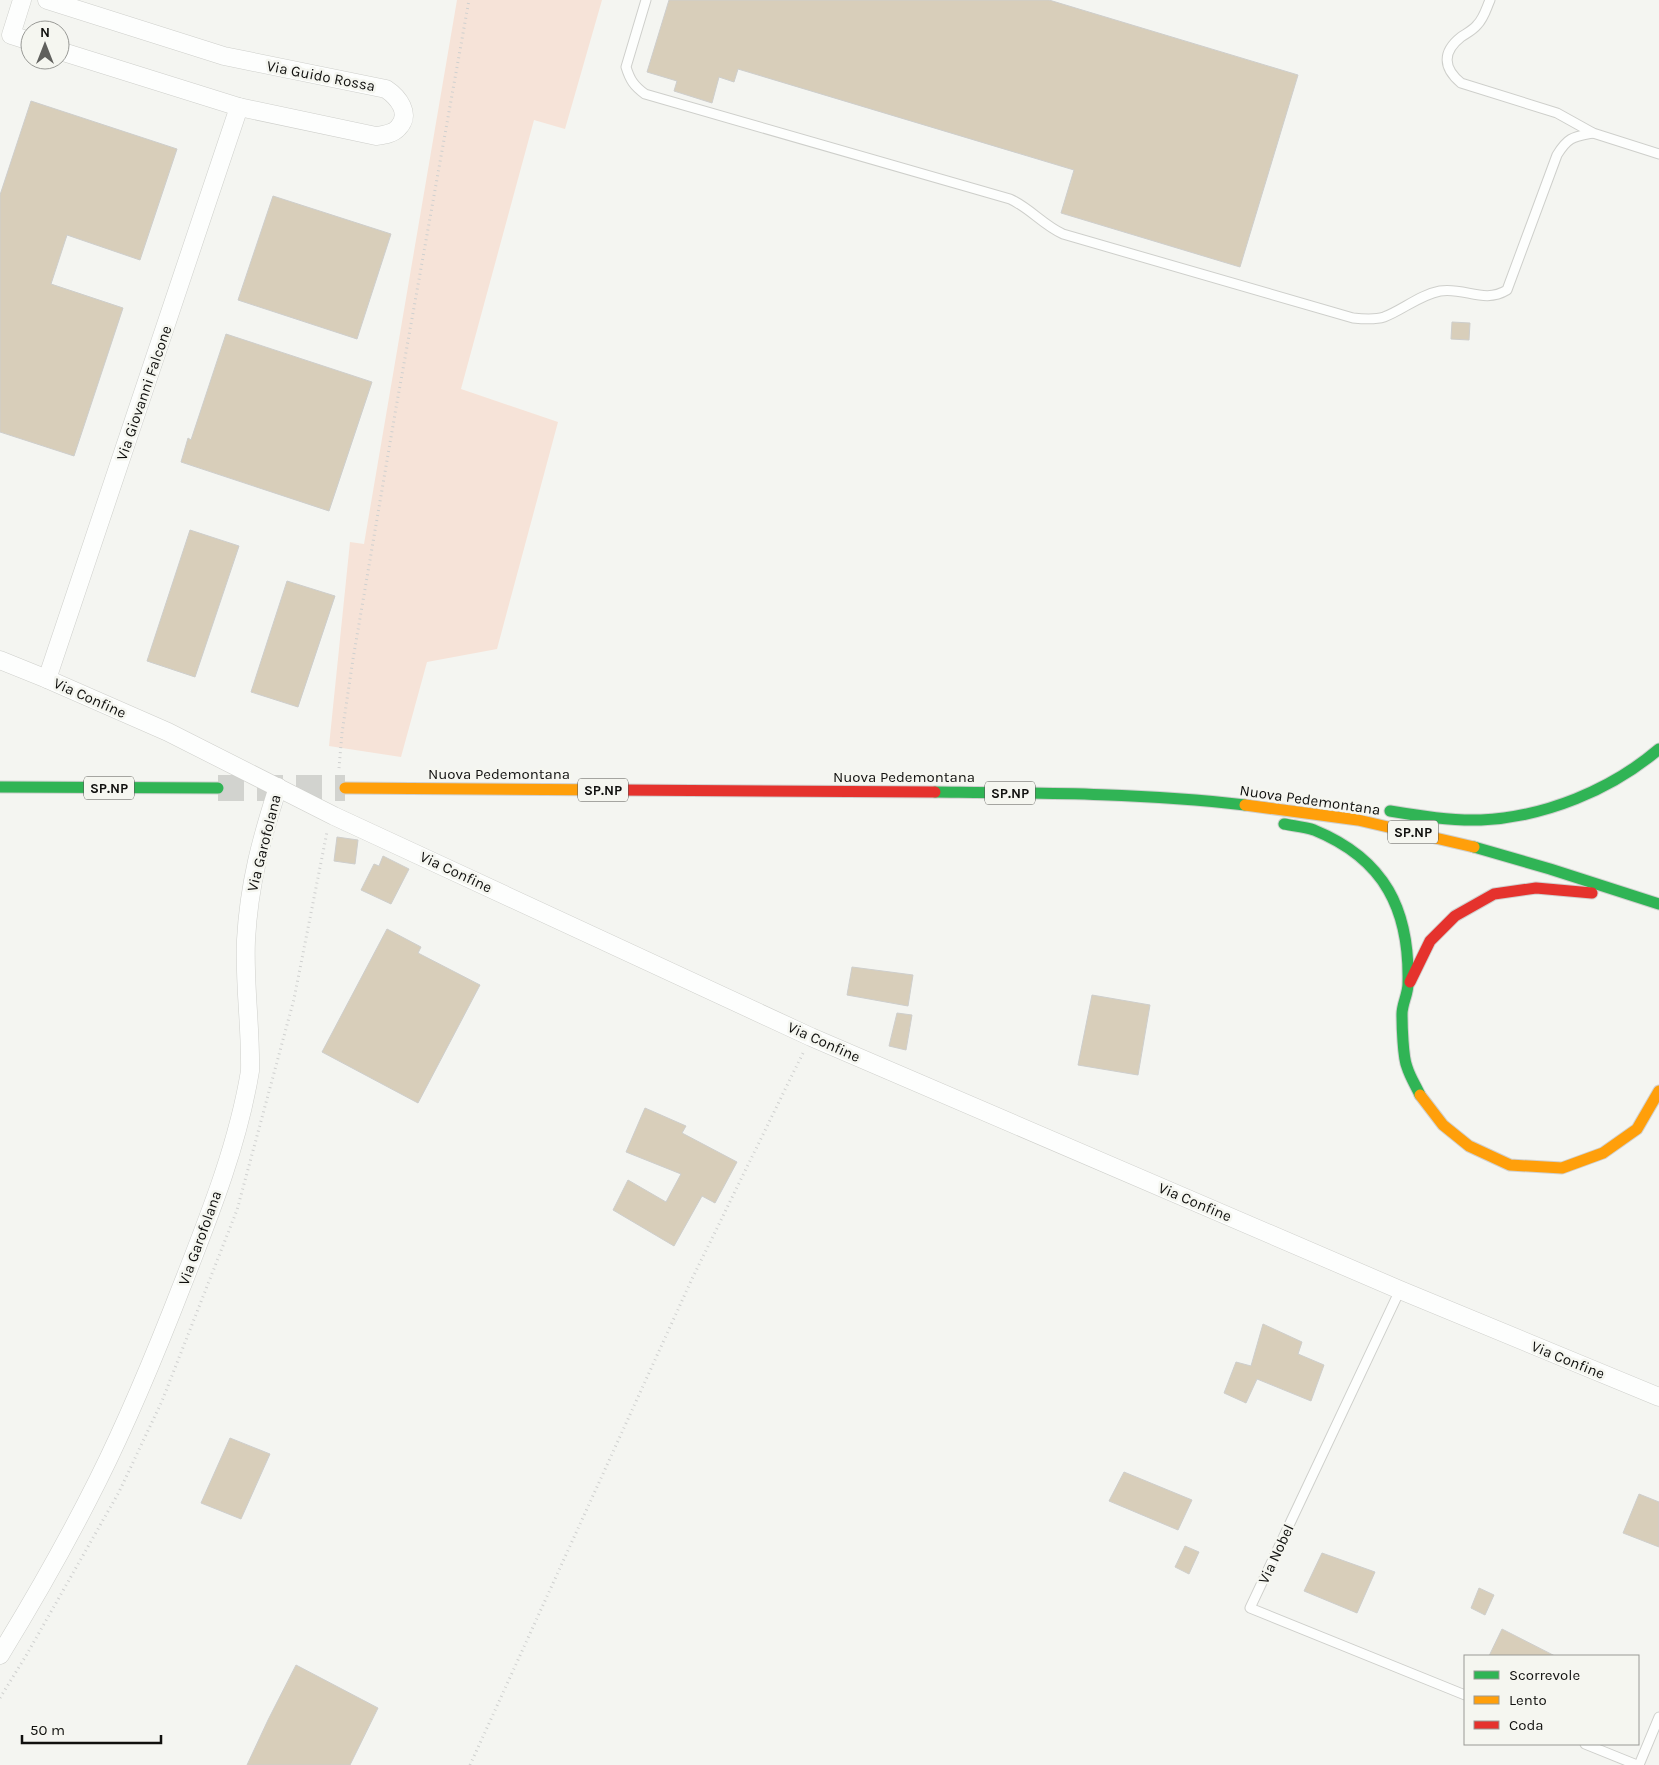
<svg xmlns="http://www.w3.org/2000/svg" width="1659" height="1765" viewBox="0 0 1659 1765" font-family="Karla,sans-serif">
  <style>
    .green { fill: #f6e3d8 }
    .building { fill: #d8ceba; stroke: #cececc }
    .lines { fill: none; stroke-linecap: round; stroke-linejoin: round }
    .primary-tunnel { stroke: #d2d3cf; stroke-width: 26; stroke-dasharray: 26 13; stroke-linecap: butt }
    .lane-casing { stroke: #cecfcb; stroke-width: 11 }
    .street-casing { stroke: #cecfcb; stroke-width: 19 }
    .fast-casing { stroke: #d0d0cf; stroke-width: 13 }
    .slow-casing { stroke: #d0d0cf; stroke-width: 13 }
    .jam-casing { stroke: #d0d0cf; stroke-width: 13 }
    .path { stroke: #cfd0cf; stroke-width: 3; stroke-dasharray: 1 4; stroke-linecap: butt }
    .lane { stroke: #fdfefd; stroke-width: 9 }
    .street { stroke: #fdfefd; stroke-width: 18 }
    .fast { stroke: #30b455; stroke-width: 11 }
    .slow { stroke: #ff9f0a; stroke-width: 11 }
    .jam { stroke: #e5322d; stroke-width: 11 }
    .labels { text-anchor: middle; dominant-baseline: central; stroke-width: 5; stroke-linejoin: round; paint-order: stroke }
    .shield { fill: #f5f6f0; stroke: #555552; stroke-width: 1 }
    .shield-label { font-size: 14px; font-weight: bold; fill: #10100e }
    .street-label { font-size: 15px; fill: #10100e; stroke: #f5f6f0 }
  </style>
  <rect width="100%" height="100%" fill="#f4f5f1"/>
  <!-- green -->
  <path class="green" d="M457,0H602L565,129L534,120L461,389L558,422L497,649L427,662L401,757L329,746L350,542L364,544Z"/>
  <!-- building -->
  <g class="building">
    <path d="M669,0H1049L1298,75L1240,267L1061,213L1074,170L738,69L734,82L719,77L712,103L674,91L677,81L647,72Z"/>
    <path d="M31,101L177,149L140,260L67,235L51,284L123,308L74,456L0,432V195Z"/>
    <path d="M273,196L391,234L357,339L238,300Z"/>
    <path d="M1452,322L1470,323L1469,340L1451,339Z"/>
    <path d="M226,334L372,382L329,511L181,462L188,438L191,440Z"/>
    <path d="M190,530L239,546L195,677L147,661Z"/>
    <path d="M287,581L335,596L298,707L251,692Z"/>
    <path d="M337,837L358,840L355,864L334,861Z"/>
    <path d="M383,856L409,869L391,904L361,890L374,864L379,866Z"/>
    <path d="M387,929L421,947L418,953L480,985L418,1103L322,1052Z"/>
    <path d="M852,967L913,975L908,1006L847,995Z"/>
    <path d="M1092,995L1150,1005L1138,1075L1078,1065Z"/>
    <path d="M897,1013L912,1015L906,1050L889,1046Z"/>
    <path d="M645,1108L686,1126L682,1133L737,1162L715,1203L702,1196L674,1246L613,1210L628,1180L666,1202L681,1174L626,1152Z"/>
    <path d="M1263,1324L1302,1342L1298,1354L1324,1365L1311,1401L1257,1379L1246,1403L1224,1393L1236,1362L1251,1366Z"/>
    <path d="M230,1438L270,1454L241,1519L201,1503Z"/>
    <path d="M1124,1472L1192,1500L1178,1530L1109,1501Z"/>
    <path d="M1639,1494L1659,1502V1547L1623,1533Z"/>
    <path d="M1185,1546L1199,1552L1189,1574L1175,1567Z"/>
    <path d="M1322,1553L1375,1572L1357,1613L1304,1591Z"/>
    <path d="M1479,1588L1494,1595L1485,1615L1471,1608Z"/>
    <path d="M1502,1629L1555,1656H1489Z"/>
    <path d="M296,1665L378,1708L350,1765H247L268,1720Z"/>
  </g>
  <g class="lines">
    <!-- primary-tunnel -->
    <path class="primary-tunnel" d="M218,788H345"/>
    <!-- lane casing -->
    <g class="lane-casing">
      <g id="lane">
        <path d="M646,0L626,67C630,80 634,86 645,94L1010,199C1030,208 1043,225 1063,234L1353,318C1363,319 1375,320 1384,317C1403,310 1419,295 1440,291C1465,287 1484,304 1507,290L1557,155C1568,137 1573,137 1593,133"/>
        <path d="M1490,0C1486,9 1484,18 1477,25C1473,30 1467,33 1461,37C1442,52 1443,68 1461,83L1557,113L1593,133L1659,154"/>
        <path d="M1400,1290L1250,1608L1465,1695"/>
        <path d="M1585,1744L1637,1765"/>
        <path d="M1639,1765L1659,1717"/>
      </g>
    </g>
    <!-- street casing -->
    <g class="street-casing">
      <g id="street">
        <path d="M22,0L11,35L30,41"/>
        <path d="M47,0L224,56L386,89C398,97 412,114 398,128C393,134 383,135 376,136L239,107L60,51"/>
        <path d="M0,660L47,679L168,732L334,816L811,1037L1400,1290L1659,1397"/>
        <path d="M47,679L239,107"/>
        <path d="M0,1655C35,1598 68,1540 98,1480C130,1416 157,1350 183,1283C210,1214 238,1144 250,1071C251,1027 244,984 246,940C249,884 261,840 278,787"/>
      </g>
    </g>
    <!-- fast casing -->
    <g class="fast-casing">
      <g id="fast">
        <path d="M0,787L218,788"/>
        <path d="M935,792C1038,793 1142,793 1245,805"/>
        <path d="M1390,811C1420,816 1451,821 1481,820C1545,817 1611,790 1659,749"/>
        <path d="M1284,824C1294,826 1305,827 1314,830C1385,859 1410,910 1408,984C1408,994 1402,1004 1402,1014C1402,1025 1403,1058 1407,1067C1410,1077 1416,1086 1420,1095"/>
        <path d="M1474,847L1550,869L1659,904"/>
      </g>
    </g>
    <!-- slow casing -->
    <g class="slow-casing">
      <g id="slow">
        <path d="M345,788L618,790"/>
        <path d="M1245,805L1358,820L1474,847"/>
        <path d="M1420,1095L1443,1125L1469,1146L1510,1165L1562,1168L1603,1153L1637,1129L1659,1091"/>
      </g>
    </g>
    <!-- jam casing -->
    <g class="jam-casing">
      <g id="jam">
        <path d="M618,790L935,792"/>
        <path d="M1410,982L1430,941L1455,916L1494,894L1536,888L1592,893"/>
      </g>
    </g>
    <!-- path -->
    <g class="path">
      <path d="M339,768L342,733L353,659L396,408L469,0"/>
      <path d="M0,1698L27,1654L119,1492L162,1401L237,1210L294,999L327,832"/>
      <path d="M470,1765L691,1281L803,1053"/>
    </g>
    <!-- lane -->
    <use href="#lane" class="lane"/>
    <!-- street -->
    <use href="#street" class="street"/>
    <!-- fast -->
    <use href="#fast" class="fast"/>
    <!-- slow -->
    <use href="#slow" class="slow"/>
    <!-- jam -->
    <use href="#jam" class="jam"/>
  </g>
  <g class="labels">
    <!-- shield labels -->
    <g class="shield">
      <rect x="84" y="776.5" width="50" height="23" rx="4"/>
      <rect x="578" y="778.5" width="50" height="23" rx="4"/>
      <rect x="985" y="781.5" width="50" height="23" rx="4"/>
      <rect x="1388" y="820.5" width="50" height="23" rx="4"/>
    </g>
    <g class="shield-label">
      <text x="109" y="788">SP.NP</text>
      <text x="603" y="790">SP.NP</text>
      <text x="1010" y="793">SP.NP</text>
      <text x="1413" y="832">SP.NP</text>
    </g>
    <!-- street labels -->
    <g class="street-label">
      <text transform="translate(321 76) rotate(11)">Via Guido Rossa</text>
      <text transform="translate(144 393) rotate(-71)">Via Giovanni Falcone</text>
      <text transform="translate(90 698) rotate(24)">Via Confine</text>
      <text x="499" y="774">Nuova Pedemontana</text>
      <text x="904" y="777">Nuova Pedemontana</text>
      <text transform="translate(1310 800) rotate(8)">Nuova Pedemontana</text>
      <text transform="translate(264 843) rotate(-76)">Via Garofolana</text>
      <text transform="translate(456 872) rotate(25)">Via Confine</text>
      <text transform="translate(824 1042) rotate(24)">Via Confine</text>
      <text transform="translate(1195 1202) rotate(23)">Via Confine</text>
      <text transform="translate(200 1238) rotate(-70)">Via Garofolana</text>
      <text transform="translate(1568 1360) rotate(22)">Via Confine</text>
      <text transform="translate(1276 1554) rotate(-65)">Via Nobel</text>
    </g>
  </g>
  <!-- legend -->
  <rect x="1464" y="1655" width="175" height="90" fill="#f5f6f0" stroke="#999a96"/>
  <rect x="1474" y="1671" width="25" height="8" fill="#30b455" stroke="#999a96"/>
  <text x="1509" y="1680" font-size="15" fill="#10100e">Scorrevole</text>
  <rect x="1474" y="1696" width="25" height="8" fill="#ff9f0a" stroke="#999a96"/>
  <text x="1509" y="1705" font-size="15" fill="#10100e">Lento</text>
  <rect x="1474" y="1721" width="25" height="8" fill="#e5322d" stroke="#999a96"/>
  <text x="1509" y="1730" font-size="15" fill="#10100e">Coda</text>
  <!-- north arrow -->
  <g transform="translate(45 45)"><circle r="24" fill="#f5f6f0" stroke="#999a96"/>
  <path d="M0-4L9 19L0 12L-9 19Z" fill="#60605d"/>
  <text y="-8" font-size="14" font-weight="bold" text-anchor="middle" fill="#10100e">N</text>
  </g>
  <!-- scale -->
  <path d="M22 1735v8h139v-8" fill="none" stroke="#10100e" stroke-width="2.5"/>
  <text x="30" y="1735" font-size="15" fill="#10100e" stroke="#f5f6f0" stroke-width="4" paint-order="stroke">50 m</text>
</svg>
